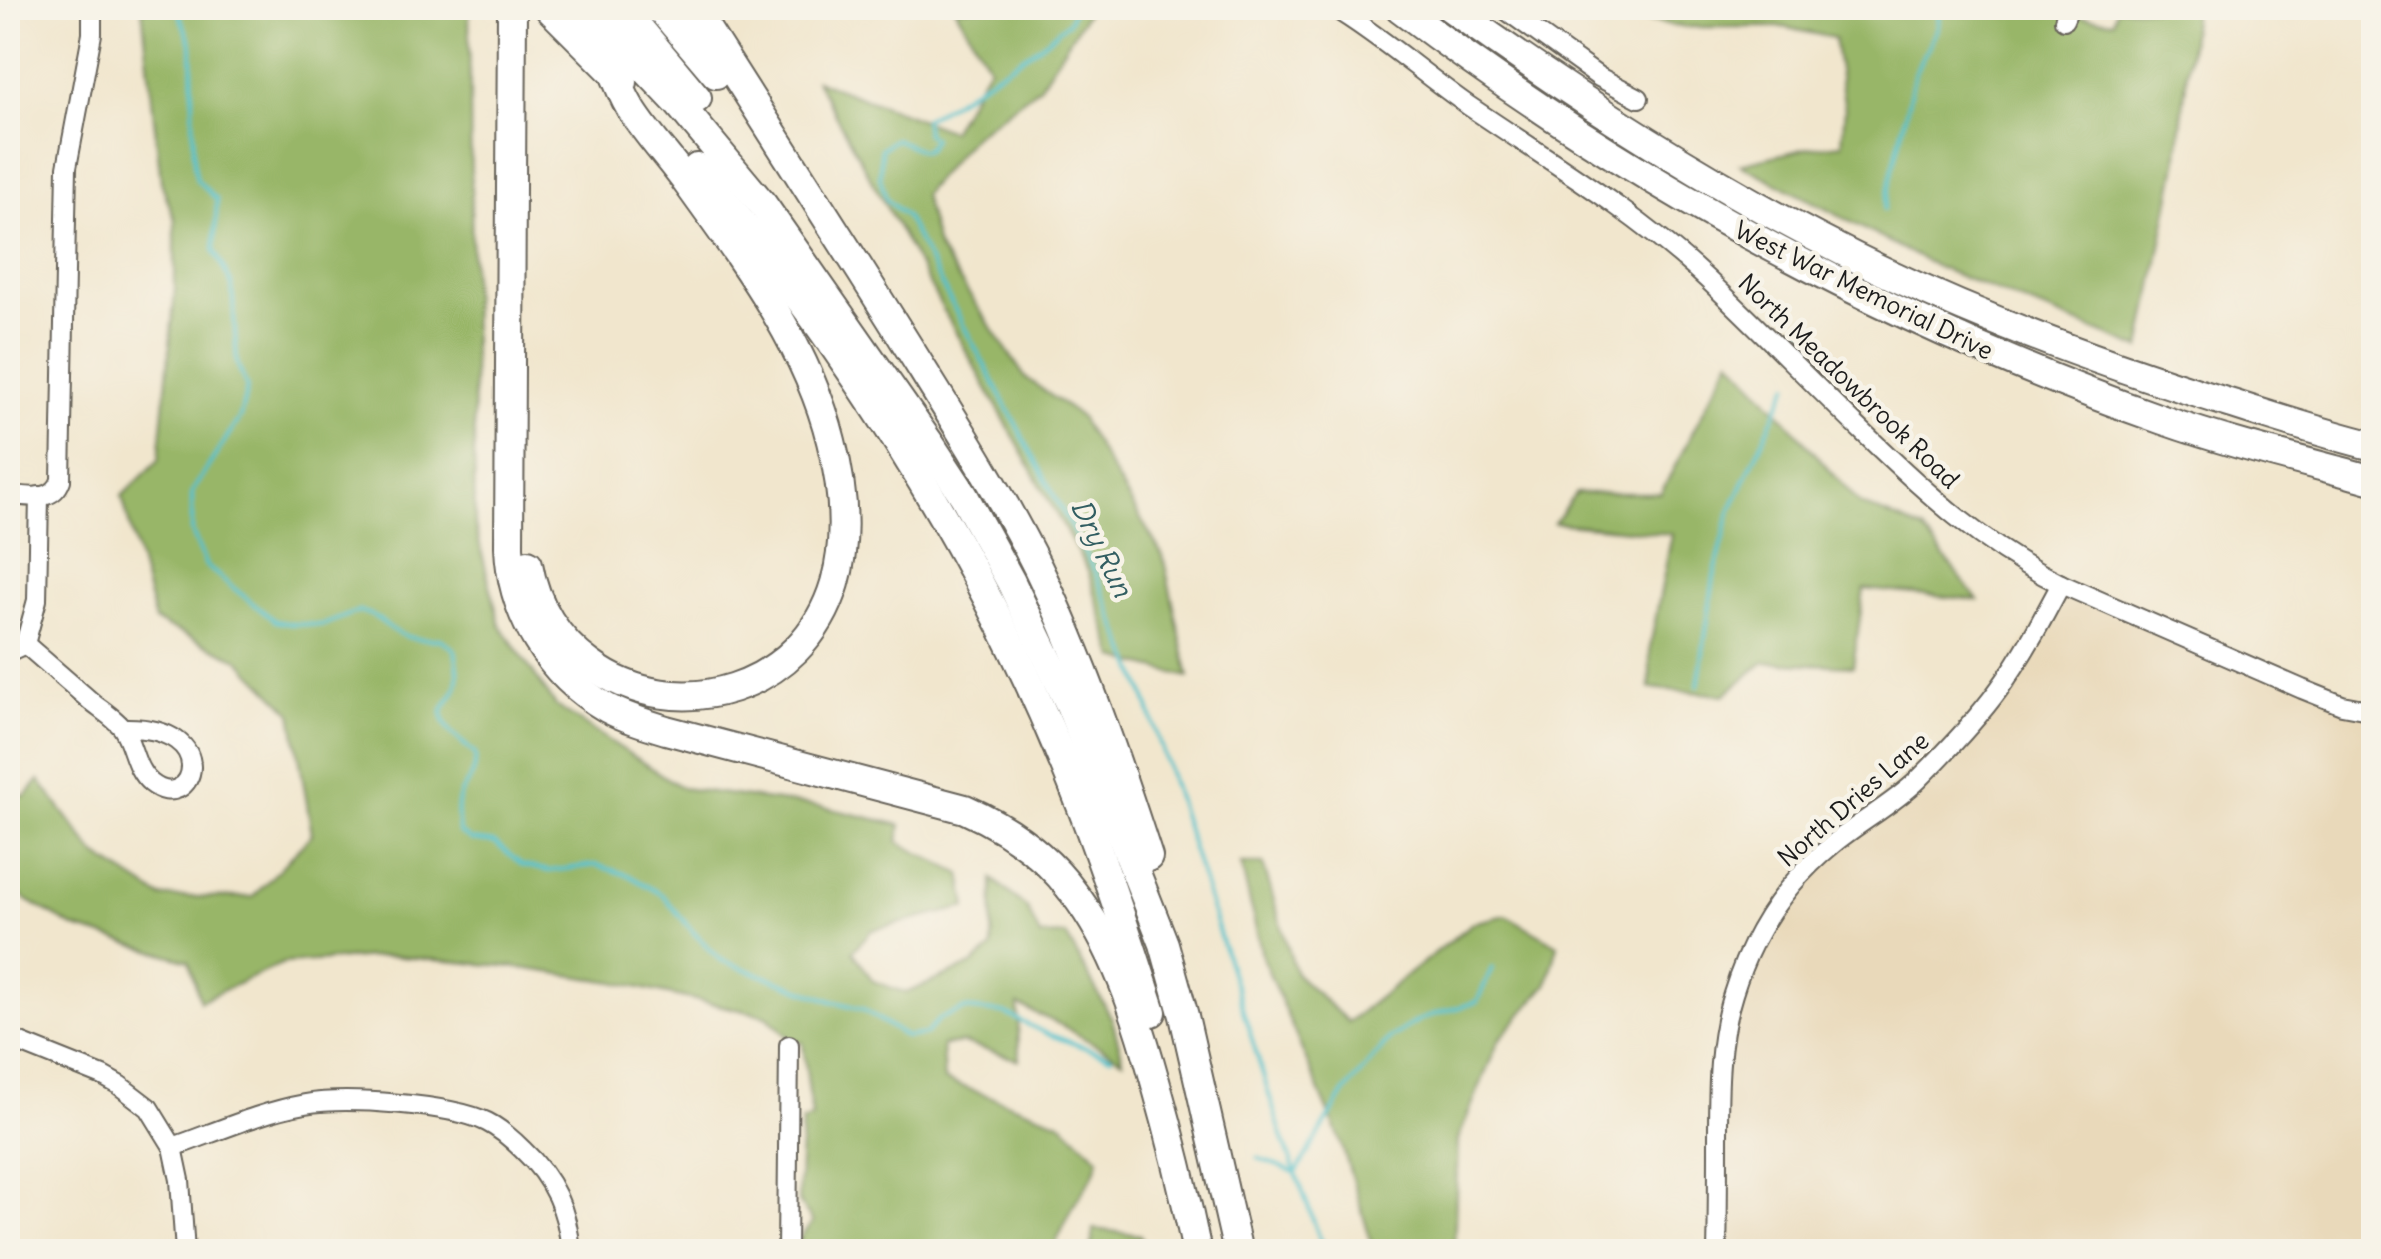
<svg xmlns="http://www.w3.org/2000/svg" width="2381" height="1259" viewBox="0 0 2381 1259" font-family="Delius,sans-serif">
  <style>
    .built { fill: #e9d9ba }
    .forest { fill: #98b668; stroke: #5a6942; stroke-width: 2.5 }
    .lines { fill: none; stroke-linecap: round; stroke-linejoin: round }
    .stream { stroke: #54c1cb; stroke-width: 4 }
    .minor-casing { stroke: #67635a; stroke-width: 22 }
    .highway-casing { stroke: #67635a; stroke-width: 32 }
    .minor { stroke: #fff; stroke-width: 18 }
    .highway { stroke: #fff; stroke-width: 28 }
    .labels { text-anchor: middle; dominant-baseline: central; stroke-width: 9; stroke-linejoin: round; paint-order: stroke }
    .street-label { font-size: 25px; fill: #1c1c1c; stroke: #f7f3e8 }
    .water-label { font-size: 28px; font-style: italic; fill: #325e62; stroke: #f7f3e8 }
  </style>
  <rect width="100%" height="100%" fill="#f7f3e8"/>
  <filter id="ink" filterUnits="userSpaceOnUse"><feTurbulence type="fractalNoise" baseFrequency=".01" numOctaves="2"/><feDisplacementMap in="SourceGraphic" scale="20" xChannelSelector="R" yChannelSelector="G"/><feConvolveMatrix kernelMatrix="1 2 1 2 8 2 1 2 1" color-interpolation-filters="sRGB"/></filter>
  <filter id="wash" filterUnits="userSpaceOnUse"><feTurbulence type="fractalNoise" baseFrequency=".0048" numOctaves="4" result="noise"/><feDisplacementMap in="SourceGraphic" scale="40" xChannelSelector="R" yChannelSelector="G"/><feGaussianBlur stdDeviation="2.25" result="paint"/><feColorMatrix in="noise" values="0 0 0 0 0 0 0 0 0 0 0 0 0 0 0 0 0 1.4 0 .05"/><feComposite in="paint" operator="in"/></filter>
  <g filter="url(#wash)">
    <rect width="100%" height="100%" fill="#f1e6cd"/>
    <!-- built -->
    <path class="built" d="M2061,584L2373,711V1251L1719,1252L1721,1045L1735,987L1794,882L1976,718Z"/>
    <!-- forest -->
    <g class="forest">
      <path d="M142,8H465L469,11L475,526L500,625L556,706L682,788L823,807L901,825L898,842L961,874L967,907L872,930L853,951L873,981L906,993L972,965L992,948L993,879L1027,908L1040,936L1066,935L1112,1019L1123,1060L1059,1024L1018,1005L1019,1060L963,1043L942,1045L944,1080L1061,1122L1099,1158L1094,1174L1075,1203L1052,1251H801L798,1240L813,1222L798,1201L802,1122L812,1118L803,1043L791,1040L767,1016L614,982L515,967L390,956L283,963L200,1001L189,961L75,928L8,889V789L25,797L39,780L95,854L161,897H253L312,834L292,713L238,659L155,621L122,496L159,460L175,291V220L161,182Z"/>
      <path d="M955,8H1090L1039,87L974,135L923,194L937,247L1025,377L1079,416L1163,556L1189,677L1115,658L1088,571L816,80L951,131L989,66Z"/>
      <path d="M1607,8H2017L2113,21L2117,8H2194L2177,163L2141,349L1939,268L1740,164L1808,148L1842,144L1845,108L1834,38L1783,27H1683L1606,12Z"/>
      <path d="M1731,358L1860,504L1923,530L1978,600L1864,589L1853,666L1764,662L1724,695L1650,688V647L1672,534L1554,523L1576,493H1661Z"/>
      <path d="M1241,864H1263L1296,974L1348,1022L1473,923L1506,915L1558,945L1547,985L1499,1040L1458,1139L1454,1251H1374L1340,1139L1263,959Z"/>
      <path d="M1094,1229L1140,1235L1148,1251H1090Z"/>
    </g>
    <g class="lines">
      <!-- stream -->
      <g class="stream">
        <path d="M177,8L192,46L194,165L197,180L217,200L214,250L232,285L237,363L247,388L240,417L192,492V532L206,566L275,621L292,624L323,625L359,611C372,614 380,620 390,628C405,640 423,640 441,639L455,650C457,663 461,677 455,690C448,706 433,709 451,732C458,740 467,746 475,754C477,781 465,779 459,799C456,809 458,821 459,832L471,840L495,843L522,865L549,871L596,865L628,875L663,895L694,933L721,960L832,1001L863,1009L906,1037L926,1034L939,1019L965,1009L1004,1013L1045,1033L1111,1057"/>
        <path d="M1074,8L1069,21L1038,47L934,114L924,118L926,133L933,138L928,148L922,151L895,139L881,149L880,177L886,199L905,216L1095,572L1145,695L1282,1136L1325,1252"/>
        <path d="M1884,209L1915,72L1938,27L1939,8"/>
        <path d="M1798,343L1806,318"/>
        <path d="M1698,686L1714,577L1731,509L1789,384"/>
        <path d="M1258,1158L1296,1173"/>
        <path d="M1296,1173L1344,1093L1391,1037L1417,1021L1432,1015L1477,1002L1492,968"/>
      </g>
    </g>
  </g>
  <g filter="url(#ink)">
    <g class="lines">
      <!-- minor casing -->
      <g class="minor-casing">
        <g id="minor">
          <path d="M1334,8C1381,36 1423,74 1469,106C1550,161 1635,212 1707,279C1760,329 1811,382 1864,433C1926,493 1983,546 2061,584L2302,689L2342,705L2374,711"/>
          <path d="M1503,8L1599,77L1639,98"/>
          <path d="M2064,20L2069,8"/>
          <path d="M8,495C29,496 53,503 61,480L67,167L92,34V8"/>
          <path d="M25,644C48,664 71,684 94,704C103,711 117,720 123,729C134,746 134,769 151,783C193,817 225,725 123,728"/>
          <path d="M8,652L25,644L37,600L39,496"/>
          <path d="M8,1038L103,1076L119,1085L149,1108L173,1147L180,1180L185,1252"/>
          <path d="M173,1147C216,1132 260,1112 305,1104C346,1097 450,1104 487,1122C501,1129 513,1140 523,1150C553,1178 568,1211 571,1252"/>
          <path d="M787,1252L789,1045"/>
          <path d="M1717,1252C1718,1213 1718,1175 1718,1137C1718,1089 1718,1040 1733,994C1751,935 1785,883 1833,844C1861,821 1892,805 1918,780C1947,751 1975,722 1999,689C2023,656 2042,620 2061,584"/>
        </g>
      </g>
      <!-- highway casing -->
      <g class="highway-casing">
        <g id="highway">
          <path d="M512,8L509,546C511,613 549,675 607,708C626,718 646,724 666,730L965,809C1008,828 1045,854 1073,892C1115,946 1137,1016 1155,1081C1171,1137 1185,1194 1197,1252"/>
          <path d="M549,8L623,82"/>
          <path d="M588,8L678,103L763,205L930,444L964,496L1011,582L1070,705L1164,944L1184,1016L1238,1252"/>
          <path d="M622,8L697,98"/>
          <path d="M660,8L716,74"/>
          <path d="M693,8C760,114 829,220 896,327C945,406 996,484 1038,568C1083,661 1116,759 1148,857"/>
          <path d="M1400,8C1633,185 1887,322 2163,420C2231,444 2303,461 2374,480"/>
          <path d="M1451,8C1588,107 1730,198 1883,271C1994,324 2111,366 2229,403C2277,418 2325,434 2374,446"/>
          <path d="M697,168C848,348 977,549 1066,768C1099,848 1126,930 1152,1012"/>
          <path d="M528,564C535,605 557,640 590,664C678,729 804,689 835,583C848,537 843,487 831,441C807,345 745,263 688,184C671,160 649,137 633,112C624,100 619,84 613,71"/>
        </g>
      </g>
      <!-- minor -->
      <use href="#minor" class="minor"/>
      <!-- highway -->
      <use href="#highway" class="highway"/>
    </g>
  </g>
  <g class="labels">
    <!-- street labels -->
    <g class="street-label">
      <text transform="translate(1864 290) rotate(26)">West War Memorial Drive</text>
      <text transform="translate(1849 381) rotate(44)">North Meadowbrook Road</text>
      <text transform="translate(1853 799) rotate(-41)">North Dries Lane</text>
    </g>
    <!-- water labels -->
    <g class="water-label">
      <text transform="translate(1102 548) rotate(64)">Dry Run</text>
    </g>
  </g>
  <!-- margin -->
  <rect width="2381" height="1259" fill="none" stroke="#f7f3e8" stroke-width="40"/>
</svg>
